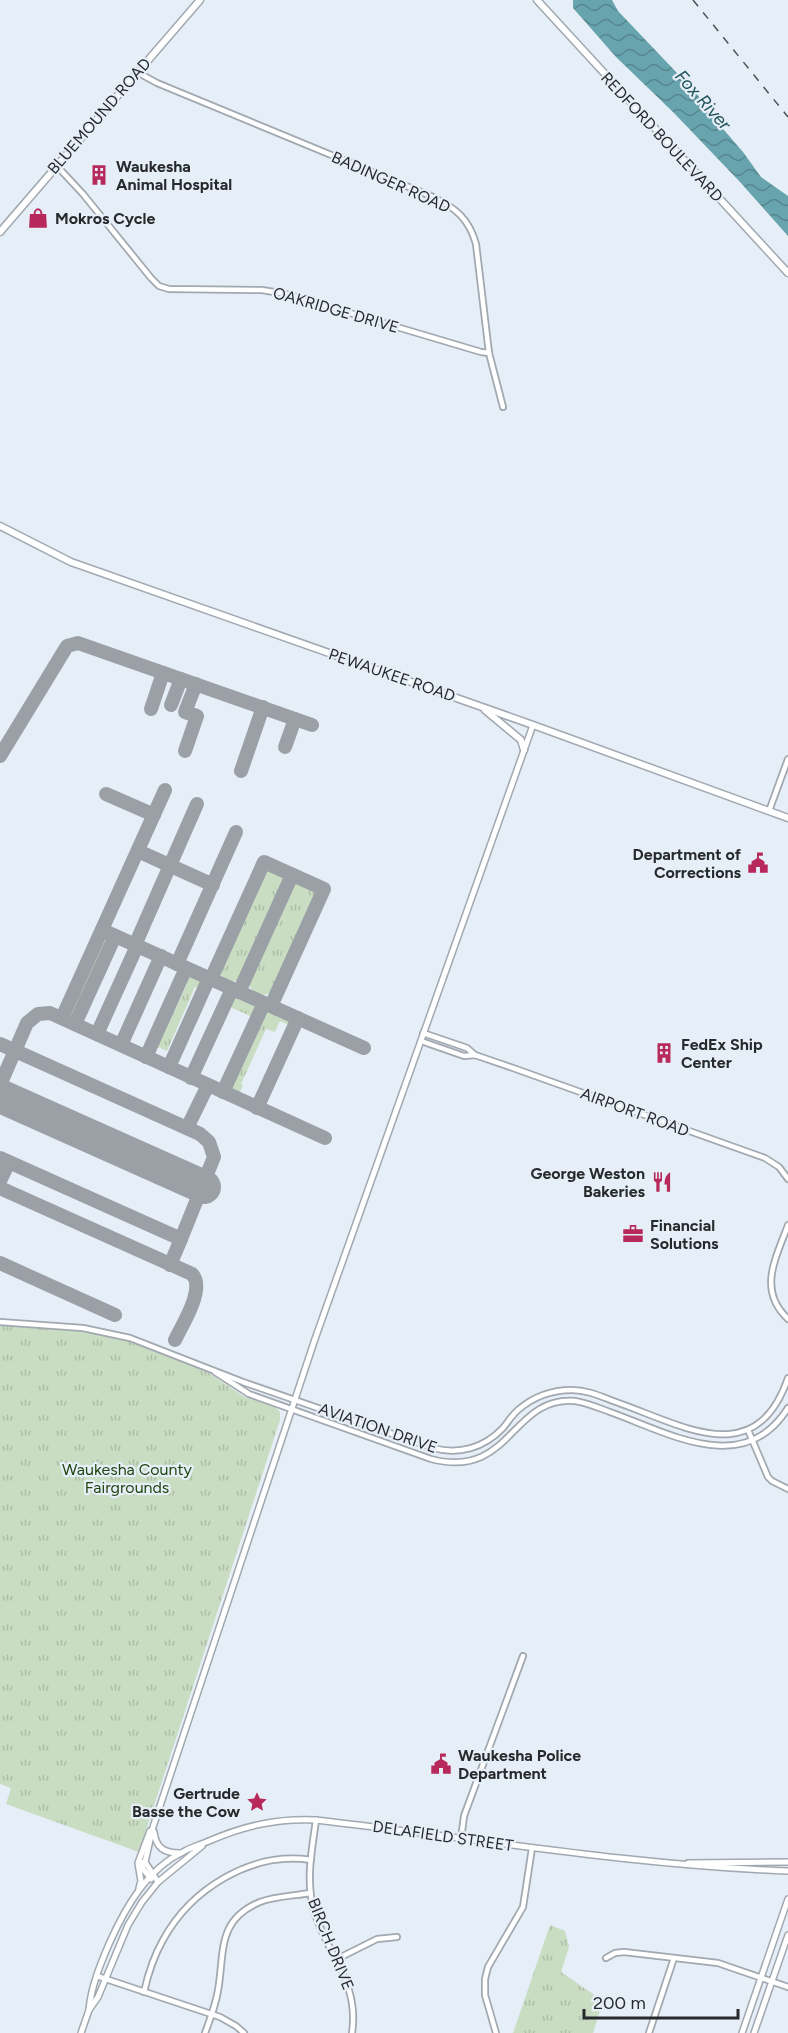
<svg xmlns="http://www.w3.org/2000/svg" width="788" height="2033" viewBox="0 0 788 2033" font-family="Figtree,sans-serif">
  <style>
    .grass { fill: url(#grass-tufts) }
    .water { fill: url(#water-waves) }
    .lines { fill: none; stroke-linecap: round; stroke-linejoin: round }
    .taxiway { stroke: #9aa0a6; stroke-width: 14 }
    .runway { stroke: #9aa0a6; stroke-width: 34 }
    .minor-casing { stroke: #a1a8b0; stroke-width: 8 }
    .tertiary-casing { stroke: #a1a8b0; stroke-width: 8 }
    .secondary-casing { stroke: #a1a8b0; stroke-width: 9 }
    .minor { stroke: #fff; stroke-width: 4.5 }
    .tertiary { stroke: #fff; stroke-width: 5 }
    .secondary { stroke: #fff; stroke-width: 6 }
    .rail { stroke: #4e5256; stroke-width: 1.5; stroke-dasharray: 8 8; stroke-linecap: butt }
    .labels { text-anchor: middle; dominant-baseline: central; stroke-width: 4.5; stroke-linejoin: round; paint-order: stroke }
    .street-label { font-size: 16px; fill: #272a2d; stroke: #e6eef7 }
    .poi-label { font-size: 16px; font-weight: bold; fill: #272a2d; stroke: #e6eef7; text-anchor: start }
    .park-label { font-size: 16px; fill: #1f460f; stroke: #e6eef7 }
    .water-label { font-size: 18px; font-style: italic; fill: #20545c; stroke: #e6eef7 }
  </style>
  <defs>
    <pattern id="grass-tufts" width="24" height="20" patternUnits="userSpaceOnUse" patternTransform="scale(1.5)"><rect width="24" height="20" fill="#c9ddc3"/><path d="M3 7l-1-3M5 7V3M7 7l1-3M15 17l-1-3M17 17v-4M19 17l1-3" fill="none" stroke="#adbea8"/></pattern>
    <pattern id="water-waves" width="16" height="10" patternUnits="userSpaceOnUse" patternTransform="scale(1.5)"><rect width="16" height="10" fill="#68a4ae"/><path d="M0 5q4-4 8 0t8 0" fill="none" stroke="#56868e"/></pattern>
  </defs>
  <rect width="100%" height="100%" fill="#e6eef7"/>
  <!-- grass -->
  <g class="grass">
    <path d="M268,868L284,874L285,881L243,975L237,981L229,982L220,974L221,965L263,870Z"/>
    <path d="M298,880L315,888L317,895L275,989C263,1001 247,993 249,977L291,882Z"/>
    <path d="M102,938L107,940L72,1016H71L70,1008Z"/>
    <path d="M187,974L200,978L203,985L199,988L195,987L167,1051L158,1047L187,984L183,979Z"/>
    <path d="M241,996L260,1005L255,1018L232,1008L231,1006L234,999Z"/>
    <path d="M266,1008L292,1019L293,1023L289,1025L280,1021L275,1032L266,1029L241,1084L243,1085L240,1092L229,1087Z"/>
    <path d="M0,1325L88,1332L132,1342L200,1367L243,1396L275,1407L280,1412V1420L139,1852L6,1804L11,1788L0,1784Z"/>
    <path d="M550,1925L565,1931L569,1947L561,1972L603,2001L593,2033H513Z"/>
  </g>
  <!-- water -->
  <path class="water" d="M573,0H612L618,11L697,94L711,115L743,152L761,177L788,196V236L740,182L674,113L616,57L573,8Z"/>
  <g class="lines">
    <!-- taxiway -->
    <g class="taxiway">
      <path d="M171,705L181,679"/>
      <path d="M151,709L163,673"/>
      <path d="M285,747L295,719"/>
      <path d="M185,751L197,716L185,712L196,684"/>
      <path d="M0,756L64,651L67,646L78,643L312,725"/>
      <path d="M241,771L263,707"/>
      <path d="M106,794L154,815"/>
      <path d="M138,851L213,885"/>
      <path d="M102,930L364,1048"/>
      <path d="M135,945L197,804"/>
      <path d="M177,964L236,832"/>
      <path d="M211,979L264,862L324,889L271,1006"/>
      <path d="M239,992L292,875"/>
      <path d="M62,1018L165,790"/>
      <path d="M75,1024L115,936"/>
      <path d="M97,1034L137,946"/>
      <path d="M0,1044L200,1134L209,1142L214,1157L181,1239L0,1158"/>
      <path d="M121,1045L161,956"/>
      <path d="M146,1057L186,968"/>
      <path d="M169,1067L209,978"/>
      <path d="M191,1078L232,989"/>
      <path d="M0,1085L27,1023L38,1014L50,1013L325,1138"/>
      <path d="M223,1092L264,1003"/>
      <path d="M257,1108L298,1018"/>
      <path d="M187,1128L208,1085"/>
      <path d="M0,1181L9,1162"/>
      <path d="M0,1188L192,1274C206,1288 182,1325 175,1340"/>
      <path d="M0,1263L115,1315"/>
      <path d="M170,1265L181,1239"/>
    </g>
    <!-- runway -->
    <path class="runway" d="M0,1096L204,1187"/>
    <!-- minor casing -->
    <g class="minor-casing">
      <g id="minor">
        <path d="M137,72L157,83L433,197C456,208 469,219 476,244L489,353L503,407"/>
        <path d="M56,165L83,194L151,278L159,286L169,289L262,290L286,294L481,352L489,353"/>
        <path d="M769,811L788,759"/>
        <path d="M423,1033L467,1048L475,1055"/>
        <path d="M421,1041L464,1056L475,1055L513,1068L765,1158L779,1167L788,1179"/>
        <path d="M788,1225C776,1258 757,1290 788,1319"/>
        <path d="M0,1322L83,1328L130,1338L243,1382L433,1448C459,1455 484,1448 503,1428C508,1422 512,1415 518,1410C533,1397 552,1390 572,1390C588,1390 602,1397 616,1402C682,1425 756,1472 788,1378"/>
        <path d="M215,1372L249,1394L431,1459C512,1480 510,1396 575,1401C588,1403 599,1408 610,1412C669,1433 744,1478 788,1408"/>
        <path d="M748,1430L768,1477L772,1481L788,1489"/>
        <path d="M316,1820C312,1849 306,1878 313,1907C325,1953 360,1981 352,2033"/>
        <path d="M461,1839L464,1816L523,1656"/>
        <path d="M606,1958L615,1953L624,1952L718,1963L788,1987"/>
        <path d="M337,1959L377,1939L397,1937"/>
        <path d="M97,1976L220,2017L236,2026L244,2033"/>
        <path d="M144,1992C148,1974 154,1956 163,1940C191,1889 251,1851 311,1860"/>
        <path d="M205,2033C211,2017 217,2001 219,1984C224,1948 219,1919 260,1902C275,1896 294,1896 310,1893"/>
        <path d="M496,2033L485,1995V1979L488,1967L523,1907L532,1848"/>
        <path d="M649,2033L674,1958"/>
      </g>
    </g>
    <!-- tertiary casing -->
    <g class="tertiary-casing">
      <g id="tertiary">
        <path d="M154,1832C156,1848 164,1853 180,1853"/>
        <path d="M141,1862L143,1869L151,1879"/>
        <path d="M688,1863L788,1862"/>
        <path d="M158,1882L145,1862L153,1827L315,1339L533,725"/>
        <path d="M139,1888L141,1881L138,1863L150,1831"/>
        <path d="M89,2010C91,1987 100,1965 109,1944C125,1908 147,1869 183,1852C191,1847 200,1845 209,1841C244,1826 277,1818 316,1820C473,1838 629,1865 788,1871"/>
        <path d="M81,2033L89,2010L98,1997L128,1925L142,1902L158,1882L202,1846"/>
        <path d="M742,2033L788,1899"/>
        <path d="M754,2033L788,1935"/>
      </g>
    </g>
    <!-- secondary casing -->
    <g class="secondary-casing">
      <g id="secondary">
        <path d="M537,0L788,273"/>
        <path d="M0,232L200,0"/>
        <path d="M0,526L71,562L533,725L788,818"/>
        <path d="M485,710L521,740L524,750"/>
      </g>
    </g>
    <!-- minor -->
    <use href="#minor" class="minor"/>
    <!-- tertiary -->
    <use href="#tertiary" class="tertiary"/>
    <!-- secondary -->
    <use href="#secondary" class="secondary"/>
    <!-- rail -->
    <path class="rail" d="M693,0L788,117"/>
  </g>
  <!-- icons -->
  <defs>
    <g id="building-bare" transform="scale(1.62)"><path d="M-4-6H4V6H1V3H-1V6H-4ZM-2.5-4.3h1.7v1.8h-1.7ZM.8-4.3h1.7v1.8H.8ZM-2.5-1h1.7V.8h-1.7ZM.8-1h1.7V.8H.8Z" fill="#b7295a" stroke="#e6eef7" stroke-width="2.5" paint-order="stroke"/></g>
    <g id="shop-bare" transform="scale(1.62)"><path d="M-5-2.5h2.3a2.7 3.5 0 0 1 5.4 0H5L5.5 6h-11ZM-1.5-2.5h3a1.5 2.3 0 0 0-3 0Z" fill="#b7295a" stroke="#e6eef7" stroke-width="2.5" paint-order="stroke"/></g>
    <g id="civic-bare" transform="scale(1.62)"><path d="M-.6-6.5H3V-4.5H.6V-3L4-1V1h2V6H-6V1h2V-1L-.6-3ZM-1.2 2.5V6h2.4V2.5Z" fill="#b7295a" stroke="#e6eef7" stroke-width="2.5" paint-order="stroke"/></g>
    <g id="restaurant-bare" transform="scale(1.62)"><path d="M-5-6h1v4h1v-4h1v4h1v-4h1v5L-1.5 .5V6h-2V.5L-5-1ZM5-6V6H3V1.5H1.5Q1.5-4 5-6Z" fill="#b7295a" stroke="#e6eef7" stroke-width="2.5" paint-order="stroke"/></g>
    <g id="office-bare" transform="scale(1.62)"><path d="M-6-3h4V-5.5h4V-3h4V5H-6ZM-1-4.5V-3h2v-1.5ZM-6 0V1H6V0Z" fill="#b7295a" stroke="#e6eef7" stroke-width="2.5" paint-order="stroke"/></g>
    <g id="sight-bare" transform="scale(1.62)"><path d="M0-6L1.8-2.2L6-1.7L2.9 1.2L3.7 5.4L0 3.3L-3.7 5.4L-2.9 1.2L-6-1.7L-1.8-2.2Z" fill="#b7295a" stroke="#e6eef7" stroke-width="2.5" paint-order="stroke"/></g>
  </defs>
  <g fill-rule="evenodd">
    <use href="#building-bare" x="99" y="175"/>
    <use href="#shop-bare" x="38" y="218"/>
    <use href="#civic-bare" x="758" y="863"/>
    <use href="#building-bare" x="664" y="1053"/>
    <use href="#restaurant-bare" x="662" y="1182"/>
    <use href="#office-bare" x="633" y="1234"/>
    <use href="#civic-bare" x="441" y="1764"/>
    <use href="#sight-bare" x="257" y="1802"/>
  </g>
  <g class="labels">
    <!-- street labels -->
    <g class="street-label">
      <text transform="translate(99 116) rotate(-49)">BLUEMOUND ROAD</text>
      <text transform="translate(662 137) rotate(47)">REDFORD BOULEVARD</text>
      <text transform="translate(391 182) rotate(24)">BADINGER ROAD</text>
      <text transform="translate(336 310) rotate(16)">OAKRIDGE DRIVE</text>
      <text transform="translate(392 675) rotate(19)">PEWAUKEE ROAD</text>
      <text transform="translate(635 1112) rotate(20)">AIRPORT ROAD</text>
      <text transform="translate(378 1428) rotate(19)">AVIATION DRIVE</text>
      <text transform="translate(443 1836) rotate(8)">DELAFIELD STREET</text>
      <text transform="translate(331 1944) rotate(68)">BIRCH DRIVE</text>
    </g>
    <!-- poi labels -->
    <g class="poi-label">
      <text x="116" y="166">Waukesha<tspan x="116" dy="18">Animal Hospital</tspan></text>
      <text x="55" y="218">Mokros Cycle</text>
      <text x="741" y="854" text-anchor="end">Department of<tspan x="741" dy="18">Corrections</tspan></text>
      <text x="681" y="1044">FedEx Ship<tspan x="681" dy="18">Center</tspan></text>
      <text x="645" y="1173" text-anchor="end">George Weston<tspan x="645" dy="18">Bakeries</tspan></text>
      <text x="650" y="1225">Financial<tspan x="650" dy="18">Solutions</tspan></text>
      <text x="458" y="1755">Waukesha Police<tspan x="458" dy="18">Department</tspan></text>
      <text x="240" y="1793" text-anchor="end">Gertrude<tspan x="240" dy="18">Basse the Cow</tspan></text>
    </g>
    <!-- park labels -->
    <g class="park-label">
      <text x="127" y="1469">Waukesha County<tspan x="127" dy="18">Fairgrounds</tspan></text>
    </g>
    <!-- water labels -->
    <g class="water-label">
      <text transform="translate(703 100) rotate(48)">Fox River</text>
    </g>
  </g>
  <!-- scale -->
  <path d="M584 2009v9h154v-9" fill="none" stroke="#272a2d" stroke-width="3"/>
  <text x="593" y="2009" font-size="18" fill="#272a2d" stroke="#e6eef7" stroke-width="4.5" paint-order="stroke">200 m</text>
</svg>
